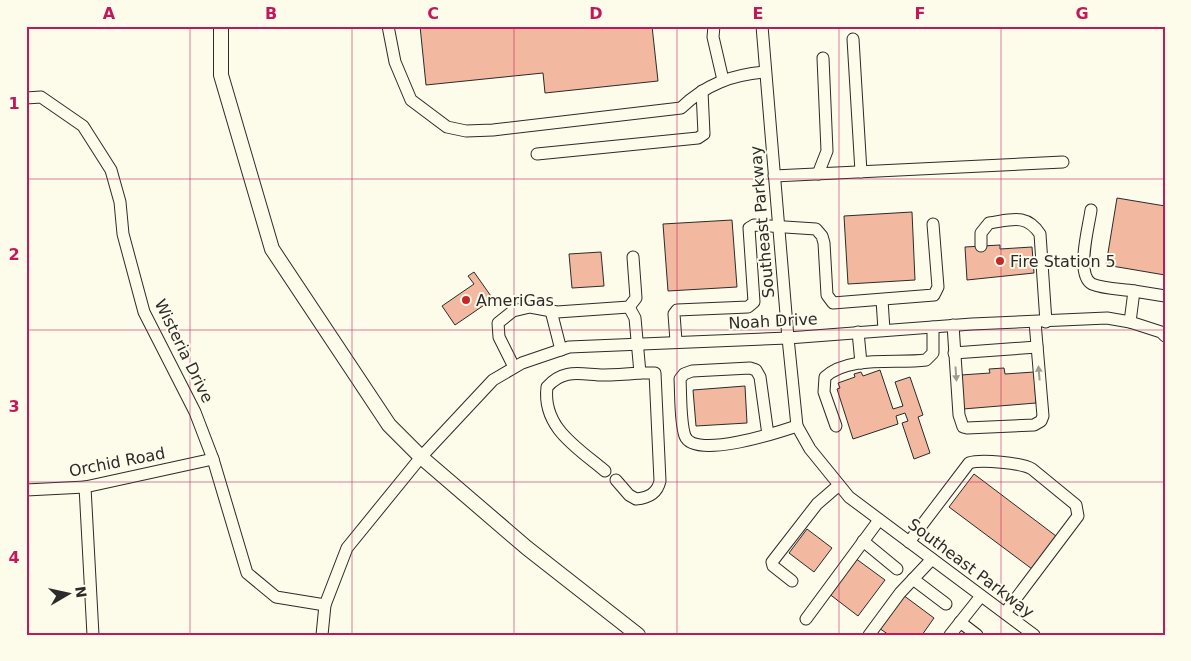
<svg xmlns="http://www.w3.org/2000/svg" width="1191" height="661" viewBox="0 0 1191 661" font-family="'DejaVu Sans',sans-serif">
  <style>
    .building { fill: #f2b8a0; stroke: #2b2b2b }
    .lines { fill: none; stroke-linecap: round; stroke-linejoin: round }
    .minor-casing { stroke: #2b2b2b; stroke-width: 13 }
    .major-casing { stroke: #2b2b2b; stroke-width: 16 }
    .minor { stroke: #fdfbea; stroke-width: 11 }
    .major { stroke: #fdfbea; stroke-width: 14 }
    .oneway { fill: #9e9d94 }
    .grid { fill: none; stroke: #c2185b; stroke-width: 1; stroke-opacity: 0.55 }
    .poi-dot { fill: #c62828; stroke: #fdfbea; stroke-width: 2 }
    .labels { text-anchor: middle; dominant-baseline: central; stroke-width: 4; stroke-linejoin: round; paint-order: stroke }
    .street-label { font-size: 16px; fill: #2b2b2b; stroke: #fdfbea }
    .poi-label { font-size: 16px; fill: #2b2b2b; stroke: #fdfbea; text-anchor: start }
    .neatline { fill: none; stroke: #c2185b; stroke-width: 2 }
    .grid-label { font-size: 16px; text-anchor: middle; font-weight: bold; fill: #c2185b }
  </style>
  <rect width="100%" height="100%" fill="#fdfbea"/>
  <!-- building -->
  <g class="building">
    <path d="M420,26H652L658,81L545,93L543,73L426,85Z"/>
    <path d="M1117,198L1165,206V275L1106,265Z"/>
    <path d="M912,212L915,280L848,284L844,216Z"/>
    <path d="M732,220L737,287L668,291L663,224Z"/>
    <path d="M1000,245V249L1032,247L1034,273L967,280L965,247Z"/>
    <path d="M601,252L604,286L572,288L569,254Z"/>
    <path d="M474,272L493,299L455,325L442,306L474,284L468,276Z"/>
    <path d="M1004,368L1005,374L1034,372L1036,403L963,409L961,375L990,373L989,369Z"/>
    <path d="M880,370L893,409L903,406L895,382L910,377L923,415L918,417L930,453L914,459L902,423L908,421L905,413L896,416L898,424L853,439L837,389L840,388L838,383L855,377L854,374L861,372L863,376Z"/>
    <path d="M745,386L747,423L696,426L693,390Z"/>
    <path d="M974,474L1056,536L1032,569L949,507Z"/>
    <path d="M807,529L832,548L814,572L789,553Z"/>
    <path d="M855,558L885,580L858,616L828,593Z"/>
    <path d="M903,595L934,618L922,635H889L879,628Z"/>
  </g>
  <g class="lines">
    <!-- minor casing -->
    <g class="minor-casing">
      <g id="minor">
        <path d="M388,26L395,62L411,100L447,127L466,131L493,130L681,108C706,84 732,75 765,72"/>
        <path d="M714,26L713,37L723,80"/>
        <path d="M762,26L788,338L797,426L810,449L849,497L1034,635"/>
        <path d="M853,39L861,172"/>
        <path d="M26,98L41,97L83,126L111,170L120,202L123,234L144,312L195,412L213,459L247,573L276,597L325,605"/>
        <path d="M537,154L698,138L704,134L702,91"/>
        <path d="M818,174L827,151L823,58"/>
        <path d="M774,176L1063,162"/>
        <path d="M1091,210C1089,226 1075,275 1092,284C1104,289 1122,289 1134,291"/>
        <path d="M981,246V233L989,223C1011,220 1026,213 1040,234L1046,322"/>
        <path d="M882,300L884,330"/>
        <path d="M551,311L561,350"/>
        <path d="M1130,322L1134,291L1165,296"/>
        <path d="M953,325L959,415L963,427L967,428L1034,425L1041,421L1043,416L1035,322"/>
        <path d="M858,332L861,363"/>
        <path d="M676,341L674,314L677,310L748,307L754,302L749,228L754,225L816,229L822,236L824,243L827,295L833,303L934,295L938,287L933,224"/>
        <path d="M954,353L1037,347"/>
        <path d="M514,367L499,337L498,323L513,311L530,307L557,312L629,307L636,298L633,257"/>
        <path d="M836,426L824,392L825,377C849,355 896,364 926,360L933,353V327"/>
        <path d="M768,435L760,377L756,370L750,368L692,371L684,374L680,379C681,395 680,422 685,436C694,460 779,432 797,426"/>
        <path d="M605,471C578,448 542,428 547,387C564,367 583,375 604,375C616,375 628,374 640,373L635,318L629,307"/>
        <path d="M616,480L629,495L636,499C648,498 657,494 660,481L655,373H640"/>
        <path d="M85,487L93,635"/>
        <path d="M26,490L85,487L213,459"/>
        <path d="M863,541L897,569"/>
        <path d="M909,542L969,463C981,459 1022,463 1032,469L1076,505L1078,516L1005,613"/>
        <path d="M913,579L946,604"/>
        <path d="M792,581L773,566L772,562L817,504L839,485"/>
        <path d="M806,619L879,520"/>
        <path d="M960,622L977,635"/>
        <path d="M322,635L325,605L347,548L421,457L493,380L522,363L569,347L788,338L972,324L1107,318L1130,322L1161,332L1165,336"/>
        <path d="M869,635L900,593L932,559"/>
        <path d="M950,635L981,596"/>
      </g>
    </g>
    <!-- major casing -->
    <g class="major-casing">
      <path id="major" d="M221,26V75L272,249L389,425L421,457L527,548L638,635"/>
    </g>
    <!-- minor -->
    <use href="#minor" class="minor"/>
    <!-- major -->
    <use href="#major" class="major"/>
  </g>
  <!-- one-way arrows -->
  <defs><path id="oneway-solid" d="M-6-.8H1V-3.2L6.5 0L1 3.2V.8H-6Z" transform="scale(1.25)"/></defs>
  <g class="oneway">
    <use href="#oneway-solid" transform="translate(1039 373) rotate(-95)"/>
    <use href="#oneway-solid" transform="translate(956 374) rotate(86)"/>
  </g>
  <!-- grid -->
  <path class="grid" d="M190,26V635M352,26V635M514,26V635M677,26V635M839,26V635M1001,26V635M26,179H1165M26,330H1165M26,482H1165"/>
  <!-- markers -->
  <g class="poi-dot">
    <circle cx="1000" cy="261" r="5"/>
    <circle cx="466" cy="300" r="5"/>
  </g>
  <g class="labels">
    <!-- street labels -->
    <g class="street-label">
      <text transform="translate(762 222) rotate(-95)">Southeast Parkway</text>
      <text transform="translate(773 321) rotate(-3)">Noah Drive</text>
      <text transform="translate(184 351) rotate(64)">Wisteria Drive</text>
      <text transform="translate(117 462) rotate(-11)">Orchid Road</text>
      <text transform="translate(971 568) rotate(37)">Southeast Parkway</text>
    </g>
    <!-- poi labels -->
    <g class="poi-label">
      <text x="1010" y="261">Fire Station 5</text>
      <text x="476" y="300">AmeriGas</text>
    </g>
  </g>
  <!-- border -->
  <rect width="1191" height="661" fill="none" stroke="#fdfbea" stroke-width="55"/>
  <!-- north arrow -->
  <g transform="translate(68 594) rotate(81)" stroke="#fdfbea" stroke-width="4" paint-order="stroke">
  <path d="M0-4L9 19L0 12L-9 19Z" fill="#2b2b2b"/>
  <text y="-8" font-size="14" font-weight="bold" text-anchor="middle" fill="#2b2b2b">N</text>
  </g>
  <rect x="28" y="28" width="1136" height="606" class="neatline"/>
  <g class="grid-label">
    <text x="109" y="19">A</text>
    <text x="271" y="19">B</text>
    <text x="433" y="19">C</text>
    <text x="596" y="19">D</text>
    <text x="758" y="19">E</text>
    <text x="920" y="19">F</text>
    <text x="1082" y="19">G</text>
    <text x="14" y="109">1</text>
    <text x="14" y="260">2</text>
    <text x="14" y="412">3</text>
    <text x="14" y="563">4</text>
  </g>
</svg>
